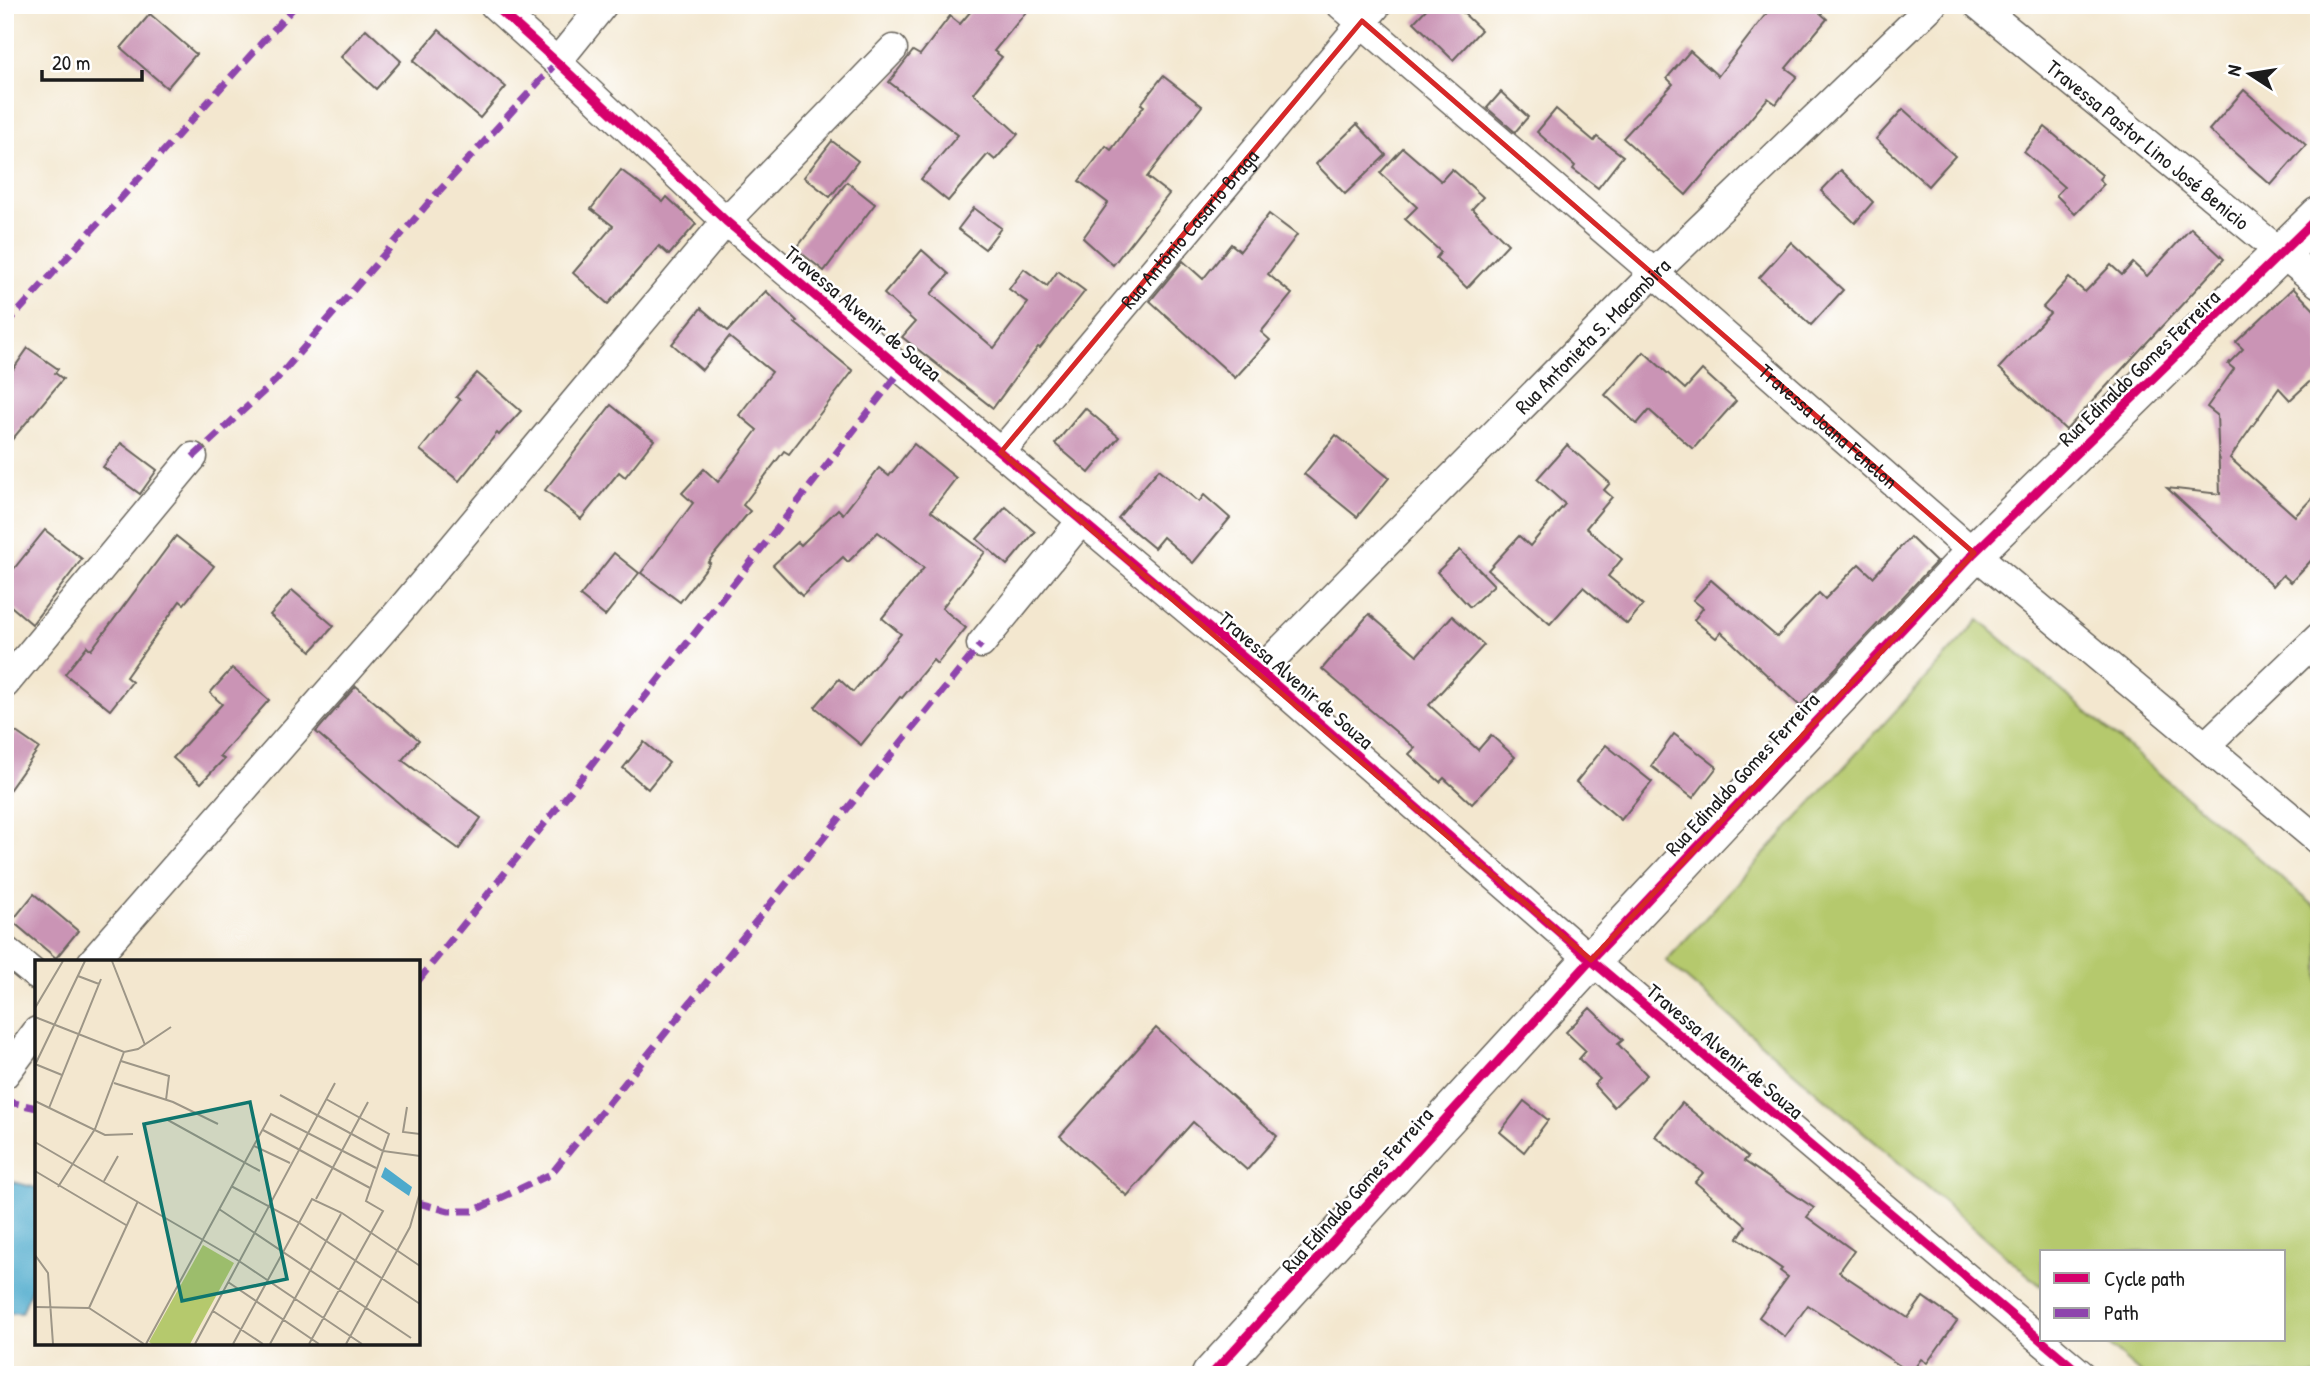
<svg xmlns="http://www.w3.org/2000/svg" width="2324" height="1380" viewBox="0 0 2324 1380" font-family="'Patrick Hand',sans-serif">
  <style>
    .green { fill: #b5c96d; stroke: #687244; stroke-width: 2 }
    .water { fill: #4eaacc; stroke: #356374; stroke-width: 2 }
    .building { fill: #ca94b5 }
    .lines { fill: none; stroke-linecap: round; stroke-linejoin: round }
    .street-casing { stroke: #67635b; stroke-width: 31 }
    .secondary-casing { stroke: #67635b; stroke-width: 41 }
    .street { stroke: #fff; stroke-width: 28 }
    .secondary { stroke: #fff; stroke-width: 38 }
    .quiet { stroke: #8e44ad; stroke-width: 7; stroke-dasharray: 14 7; stroke-linecap: butt }
    .cycleway-casing { stroke: #fff; stroke-width: 13 }
    .cycleway { stroke: #d6006c; stroke-width: 9 }
    .marked { fill: none; stroke: #d62828; stroke-width: 5; stroke-linejoin: round }
    .labels { text-anchor: middle; dominant-baseline: central; stroke-width: 5; stroke-linejoin: round; paint-order: stroke }
    .street-label { font-size: 21px; fill: #1c1c1c; stroke: #fff }
    .inset-road { fill: none; stroke: #9d9687; stroke-width: 2 }
    .view { fill: #0f766e; fill-opacity: 0.15; stroke: #0f766e; stroke-width: 3.5 }
    .inset-edge { fill: none; stroke: #1c1c1c; stroke-width: 3.5 }
  </style>
  <rect width="100%" height="100%" fill="#fff"/>
  <filter id="ink" filterUnits="userSpaceOnUse"><feTurbulence type="fractalNoise" baseFrequency=".0143" numOctaves="2"/><feDisplacementMap in="SourceGraphic" scale="14" xChannelSelector="R" yChannelSelector="G"/><feConvolveMatrix kernelMatrix="1 2 1 2 8 2 1 2 1" color-interpolation-filters="sRGB"/></filter>
  <filter id="wash" filterUnits="userSpaceOnUse"><feTurbulence type="fractalNoise" baseFrequency=".00686" numOctaves="4" result="noise"/><feDisplacementMap in="SourceGraphic" scale="28" xChannelSelector="R" yChannelSelector="G"/><feGaussianBlur stdDeviation="1.57" result="paint"/><feColorMatrix in="noise" values="0 0 0 0 0 0 0 0 0 0 0 0 0 0 0 0 0 1.4 0 .05"/><feComposite in="paint" operator="in"/></filter>
  <g filter="url(#wash)">
    <rect width="100%" height="100%" fill="#f3e7cf"/>
    <!-- green -->
    <path class="green" d="M1979,620L2319,910V1375H2143L2102,1340H2284V1252H2042V1287L1666,961Z"/>
    <!-- water -->
    <path class="water" d="M5,1180L37,1188V1273L22,1313H5Z"/>
    <g id="blocks">
      <!-- building -->
      <g class="building">
        <path d="M976,5H1032L994,51L1002,57L973,93L1018,134L995,160L988,154L948,201L921,179L958,135L889,82L913,51L920,55L950,16L960,24Z"/>
        <path d="M1430,5H1455L1481,30L1453,60L1414,22Z"/>
        <path d="M1773,5H1811L1827,19L1786,68L1797,76L1776,104L1768,98L1686,195L1623,138L1673,84L1667,78L1690,51L1718,76Z"/>
        <path d="M150,14L196,54L167,88L121,48Z"/>
        <path d="M366,29L401,61L376,89L341,57Z"/>
        <path d="M439,30L506,87L480,118L413,61Z"/>
        <path d="M1163,76L1202,106L1147,177L1169,194L1113,265L1083,238L1108,203L1079,181L1106,146L1111,150L1144,106L1141,104Z"/>
        <path d="M2244,90L2306,145L2271,185L2209,130Z"/>
        <path d="M1501,92L1528,117L1515,132L1487,108Z"/>
        <path d="M1556,109L1594,141L1597,137L1623,156L1598,188L1573,169L1575,166L1537,132Z"/>
        <path d="M1903,109L1955,156L1928,186L1876,139Z"/>
        <path d="M1357,124L1386,155L1345,194L1316,164Z"/>
        <path d="M2045,127L2102,175L2099,179L2104,184L2075,214L2056,195L2064,187L2024,152Z"/>
        <path d="M832,141L858,161L830,197L804,177Z"/>
        <path d="M1403,148L1441,181L1452,169L1483,197L1472,209L1508,244L1467,288L1436,258L1441,252L1405,219L1417,207L1380,173Z"/>
        <path d="M621,170L663,202L667,197L696,224L669,255L659,246L608,304L573,273L613,226L591,209Z"/>
        <path d="M1841,170L1873,202L1855,223L1821,191Z"/>
        <path d="M847,182L875,204L824,271L796,249Z"/>
        <path d="M974,208L1001,228L985,249L958,229Z"/>
        <path d="M1269,214L1297,235L1268,274L1292,294L1261,332L1270,340L1235,378L1150,301L1183,261L1203,279L1231,244L1240,251Z"/>
        <path d="M2191,228L2224,259L2066,430L1999,368L2050,313L2043,307L2069,278L2085,292L2111,265L2122,275L2133,263L2147,276Z"/>
        <path d="M1791,242L1843,290L1811,325L1759,278Z"/>
        <path d="M922,250L949,274L931,294L994,348L1028,303L1009,289L1024,269L1047,286L1058,271L1085,291L1040,348L1038,347L993,408L902,337L915,322L884,294Z"/>
        <path d="M2293,288L2319,315V373L2290,400L2279,388L2230,458L2295,516L2319,491V552L2291,582L2283,575L2273,586L2167,488L2220,494L2217,415L2207,407L2234,369L2228,364L2243,349L2236,342Z"/>
        <path d="M766,291L797,321L795,323L853,371L789,454L784,451L743,505L750,511L708,562L710,563L680,602L641,573L693,503L682,493L704,469L718,482L757,430L739,415L772,372L729,337L702,370L672,344L701,308L728,331Z"/>
        <path d="M28,348L58,369L55,373L63,379L5,448V381Z"/>
        <path d="M1644,352L1685,389L1702,370L1736,401L1693,449L1649,410L1637,424L1605,395Z"/>
        <path d="M477,373L521,411L499,435L497,433L459,481L420,450L460,400L456,397Z"/>
        <path d="M611,405L654,440L625,477L619,472L581,519L545,490Z"/>
        <path d="M1085,408L1119,437L1089,473L1055,444Z"/>
        <path d="M1336,435L1389,478L1357,517L1304,474Z"/>
        <path d="M121,443L157,470L140,494L103,467Z"/>
        <path d="M914,444L956,478L931,511L985,552L942,608L966,628L937,664L933,660L902,698L900,697L861,745L815,707L839,679L853,692L901,634L882,618L924,568L878,532L848,562L843,557L802,596L773,565L798,542L801,545L838,509L843,514L879,468L889,476Z"/>
        <path d="M1567,445L1610,483L1604,490L1612,497L1586,528L1622,559L1608,576L1643,605L1627,624L1583,587L1550,624L1488,570L1519,536L1530,546L1565,504L1537,479Z"/>
        <path d="M1159,469L1199,502L1204,495L1230,518L1193,563L1163,537L1154,548L1118,518Z"/>
        <path d="M1006,507L1035,532L1007,565L977,539Z"/>
        <path d="M45,530L82,559L32,624L5,601V580Z"/>
        <path d="M176,536L214,566L184,604L180,601L126,677L132,682L110,710L65,674L87,646L91,650Z"/>
        <path d="M1910,537L1936,562L1800,706L1721,632L1716,638L1694,620L1703,608L1693,600L1711,580L1777,637L1819,593L1825,599L1859,564L1873,577Z"/>
        <path d="M1460,550L1494,585L1470,607L1437,572Z"/>
        <path d="M614,553L639,573L605,616L580,596Z"/>
        <path d="M292,590L334,626L311,651L270,615Z"/>
        <path d="M1369,614L1417,655L1452,616L1484,645L1429,705L1478,750L1491,735L1515,757L1472,804L1444,778L1440,782L1409,754L1415,748L1322,669Z"/>
        <path d="M232,668L269,700L220,756L224,759L201,783L173,758L222,704L210,693Z"/>
        <path d="M356,686L419,740L402,760L481,818L459,849L415,817L316,732Z"/>
        <path d="M16,732L39,748L5,796V748Z"/>
        <path d="M1674,734L1717,767L1693,798L1651,766Z"/>
        <path d="M644,742L669,763L648,789L623,768Z"/>
        <path d="M1606,745L1652,782L1621,820L1576,782Z"/>
        <path d="M34,894L78,931L56,958L12,921Z"/>
        <path d="M1590,1008L1623,1040L1618,1044L1647,1075L1614,1107L1594,1085L1600,1079L1579,1059L1586,1051L1566,1032Z"/>
        <path d="M1156,1028L1277,1136L1247,1170L1193,1122L1127,1196L1060,1136Z"/>
        <path d="M1524,1101L1548,1120L1524,1152L1500,1132Z"/>
        <path d="M1682,1103L1748,1157L1744,1161L1814,1208L1807,1217L1854,1251L1839,1272L1908,1318L1923,1297L1957,1321L1927,1363L1921,1359L1911,1373L1808,1305L1785,1337L1759,1317L1788,1277L1780,1271L1782,1269L1738,1238L1746,1226L1695,1182L1703,1173L1655,1136Z"/>
      </g>
    </g>
  </g>
  <g filter="url(#ink)">
    <use href="#blocks" fill-opacity="0" stroke="#67635b" stroke-width="2"/>
    <g class="lines">
      <!-- street casing -->
      <g class="street-casing">
        <g id="street">
          <path d="M494,5L557,62L726,221L1260,671L1591,960L2082,1375"/>
          <path id="s1" d="M1341,5L1654,273L1974,553L2319,841"/>
          <path id="s2" d="M1978,5L2319,284"/>
          <path d="M557,62L603,5"/>
          <path id="s3" d="M1001,452L1377,5"/>
          <path d="M981,644L1082,520"/>
          <path id="s4" d="M1260,671L1654,273L1932,5"/>
          <path d="M5,684L193,457"/>
          <path d="M2205,746L2319,637"/>
          <path d="M5,950L37,976"/>
          <path d="M92,962L397,614L726,221L893,49"/>
          <path d="M5,1074L37,1031"/>
        </g>
      </g>
      <!-- secondary casing -->
      <g class="secondary-casing">
        <path id="secondary" d="M1211,1375L1591,960L1974,553L2319,216"/>
      </g>
      <!-- street -->
      <use href="#street" class="street"/>
      <!-- secondary -->
      <use href="#secondary" class="secondary"/>
      <!-- quiet -->
      <g class="quiet">
        <path d="M5,326L296,5"/>
        <path d="M193,457L275,381L431,200L557,62"/>
        <path d="M418,981L590,767L902,369"/>
        <path d="M5,1101L37,1108"/>
        <path d="M418,1203L449,1211H473L551,1174L981,644"/>
      </g>
      <!-- cycleway casing -->
      <g class="cycleway-casing">
        <g id="cycleway">
          <path d="M494,5L557,62L726,221L1260,671L1591,960L2082,1375"/>
          <path d="M1211,1375L1591,960L1974,553L2319,216"/>
        </g>
      </g>
      <!-- cycleway -->
      <use href="#cycleway" class="cycleway"/>
    </g>
  </g>
  <!-- marked area -->
  <path class="marked" d="M1362,21L1974,553L1591,960L1001,452Z"/>
  <g class="labels">
    <!-- street labels -->
    <g class="street-label">
      <text stroke="none"><textPath href="#s2" startOffset="220">Travessa Pastor Lino José Benicio</textPath></text>
      <text stroke="none"><textPath href="#s3" startOffset="292">Rua Antônio Casario Braga</textPath></text>
      <text transform="translate(863 313) rotate(40)">Travessa Alvenir de Souza</text>
      <text stroke="none"><textPath href="#s4" startOffset="472">Rua Antonieta S. Macambira</textPath></text>
      <text transform="translate(2139 368) rotate(-44)">Rua Edinaldo Gomes Ferreira</text>
      <text stroke="none"><textPath href="#s1" startOffset="644">Travessa Joana Fenelon</textPath></text>
      <text transform="translate(1296 680) rotate(41)">Travessa Alvenir de Souza</text>
      <text transform="translate(1742 774) rotate(-47)">Rua Edinaldo Gomes Ferreira</text>
      <text transform="translate(1725 1051) rotate(40)">Travessa Alvenir de Souza</text>
      <text transform="translate(1357 1190) rotate(-48)">Rua Edinaldo Gomes Ferreira</text>
    </g>
  </g>
  <!-- overview -->
  <g transform="translate(35 960)">
    <rect width="385" height="385" fill="#f3e7cf"/>
    <path d="M168,285L199,303L155,384H117L114,382Z" fill="#b5c96d"/>
    <path d="M350,207L377,227L374,236L346,217Z" fill="#4eaacc"/>
    <path class="inset-road" d="M77,1L110,85M43,16L64,24M0,48L28,1M0,57L89,92L103,89L136,67M86,101L134,116L131,140M0,104L27,115M0,105L50,1M79,123L138,142L183,164M245,135L348,191L331,241L348,251L274,384M291,139L354,174L348,191L385,196M0,141L70,175L98,174M372,147L368,172L385,174M14,148L66,19M131,159L225,211M228,170L335,228M0,182L204,301L327,384M219,186L255,203M0,211L91,265M69,221L83,196M196,226L263,262L385,344M23,227L60,169L89,92M281,239L333,142M103,241L54,348L109,384M184,249L376,378M0,295L13,313L18,384M193,322L284,384M0,347L54,348M178,351L228,384M111,384L236,154L341,208M160,384L300,123M198,384L277,239L307,253L385,306M235,384L306,254M311,384L375,267L385,232"/>
    <path class="view" d="M215,142L252,319L147,341L109,164Z"/>
    <rect width="385" height="385" class="inset-edge"/>
  </g>
  <!-- margin -->
  <rect width="2324" height="1380" fill="none" stroke="#fff" stroke-width="28"/>
  <!-- legend -->
  <rect x="2040" y="1250" width="245" height="91" fill="#ffffff" stroke="#a4a4a4" stroke-width="2"/>
  <rect x="2054" y="1273" width="35" height="10" fill="#d6006c" stroke="#a4a4a4" stroke-width="2"/>
  <text x="2104" y="1286" font-size="21" fill="#1c1c1c">Cycle path</text>
  <rect x="2054" y="1308" width="35" height="10" fill="#8e44ad" stroke="#a4a4a4" stroke-width="2"/>
  <text x="2104" y="1320" font-size="21" fill="#1c1c1c">Path</text>
  <!-- north arrow -->
  <g transform="translate(2250 74) rotate(282)" stroke="#ffffff" stroke-width="5" paint-order="stroke">
  <path d="M0-5L12 26L0 18L-12 26Z" fill="#1c1c1c"/>
  <text y="-10" font-size="19" font-weight="bold" text-anchor="middle" fill="#1c1c1c">N</text>
  </g>
  <!-- scale -->
  <path d="M42 70v10h100v-10" fill="none" stroke="#1c1c1c" stroke-width="3.5"/>
  <text x="52" y="70" font-size="21" fill="#1c1c1c" stroke="#ffffff" stroke-width="5" paint-order="stroke">20 m</text>
</svg>
